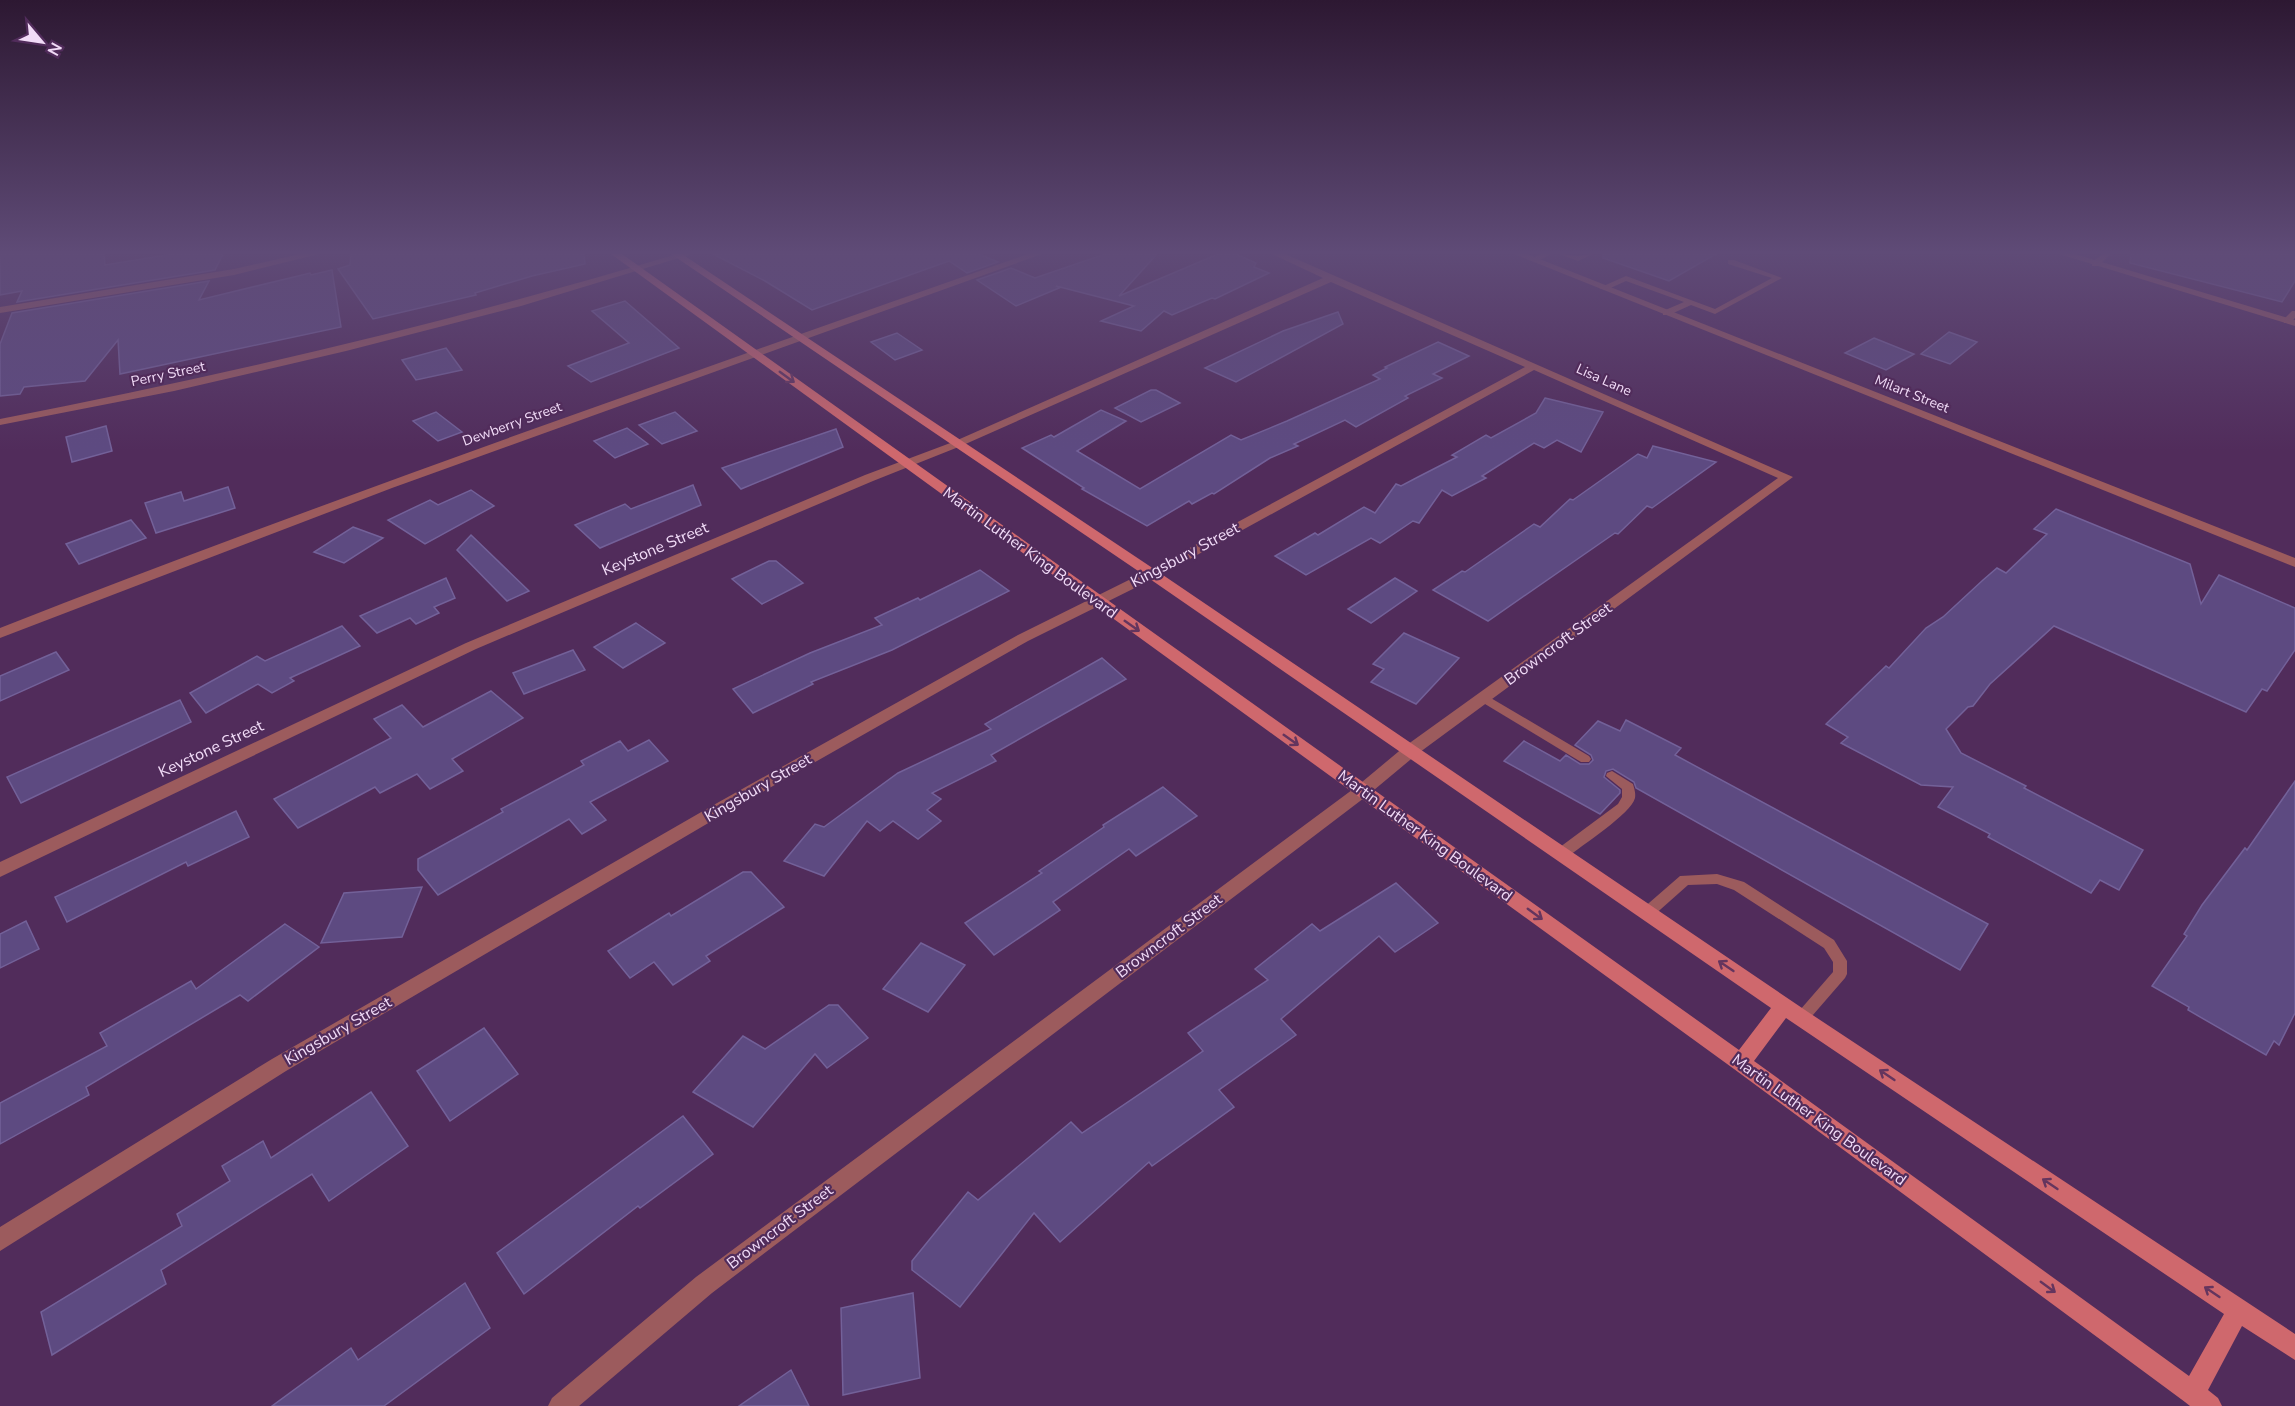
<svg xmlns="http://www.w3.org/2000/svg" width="2295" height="1406" viewBox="0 0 2295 1406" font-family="'Nunito Sans',sans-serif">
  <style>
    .building { fill: #5d4a81; stroke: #736199; stroke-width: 1.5 }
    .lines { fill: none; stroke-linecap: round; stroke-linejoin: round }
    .lane { fill: #9c5b5d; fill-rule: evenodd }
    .street { fill: #9c5b5d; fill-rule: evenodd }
    .secondary { fill: #cf686d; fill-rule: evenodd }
    .oneway { stroke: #64355e }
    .labels { text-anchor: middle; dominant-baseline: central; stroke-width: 4.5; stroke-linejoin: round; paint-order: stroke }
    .far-street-label { font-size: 14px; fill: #f1dbf7; stroke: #512c5b }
    .street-label { font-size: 16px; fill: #f1dbf7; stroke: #512c5b }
  </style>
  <rect width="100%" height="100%" fill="#512c5b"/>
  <!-- building -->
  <g class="building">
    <path d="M0,254H104L105,265L173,254H223L215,270L17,302L22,291L0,295Z"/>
    <path d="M351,254H584L585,264L532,276L475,293L476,295L373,319L338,269L350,265Z"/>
    <path d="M713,254H979L998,262L967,273L949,261L812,310L765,281Z"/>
    <path d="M1105,254H1157L1119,296L1218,254H1236L1256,263L1254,267L1269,273L1215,299L1212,298L1172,315L1164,311L1141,331L1101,321L1134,306L1056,286L1059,288L1016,306L977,280L1011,268L1035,278Z"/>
    <path d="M1603,254H1716L1669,281L1603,258Z"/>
    <path d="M2131,254H2295V281L2282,302L2130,263Z"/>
    <path d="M332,270L341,327L120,374L118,340L85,381L24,387L20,394L0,396V344L12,313L209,281L199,300L310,273L311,275Z"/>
    <path d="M625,301L679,348L591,382L568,366L629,343L592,311Z"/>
    <path d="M1338,312L1343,324L1236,382L1205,368L1283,331Z"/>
    <path d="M1949,332L1977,342L1950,364L1921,354Z"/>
    <path d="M897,333L922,350L895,360L871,342Z"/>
    <path d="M1874,338L1914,354L1886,370L1845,353Z"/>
    <path d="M1438,342L1469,356L1433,374L1442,378L1405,396L1408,398L1356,427L1345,420L1294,444L1298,446L1270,458L1214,494L1212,493L1192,504L1189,501L1147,526L1082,489L1084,488L1022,448L1051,435L1054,437L1101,410L1126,421L1077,451L1140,489L1231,435L1241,440L1287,421L1380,379L1373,375L1387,368L1385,367Z"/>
    <path d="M446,348L462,370L416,380L402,360Z"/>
    <path d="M1151,390H1156L1180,403L1141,422L1115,408Z"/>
    <path d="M1545,398L1603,412L1581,452L1557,440L1544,448L1534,443L1482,476L1486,478L1452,496L1442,490L1419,523L1413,521L1380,543L1371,538L1306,575L1275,556L1315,533L1318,535L1364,507L1375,513L1396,484L1401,486L1418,477L1457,457L1452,455L1486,435L1491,438L1536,413Z"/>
    <path d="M436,412L462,432L438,441L413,421Z"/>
    <path d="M675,412L697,431L662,444L639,425Z"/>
    <path d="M106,426L112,451L72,462L66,437Z"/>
    <path d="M627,428L648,444L615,458L594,441Z"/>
    <path d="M836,429L843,447L741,489L722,468Z"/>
    <path d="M1653,446L1716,462L1652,508L1647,506L1618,534L1615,533L1488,621L1433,590L1462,571L1465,572L1534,524L1540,527L1570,499L1573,500L1638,454L1647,458Z"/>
    <path d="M693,485L701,505L600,548L575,525L625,504L631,509Z"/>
    <path d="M228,487L235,508L156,533L145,503L181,492L184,501Z"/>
    <path d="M471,490L494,506L425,544L388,520L430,500L438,505Z"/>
    <path d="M2056,509L2190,564L2201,604L2219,575L2295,608V650L2267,691L2262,689L2246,712L2054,626L1990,684L1973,706L1968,707L1946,729L1961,753L2026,786L2024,788L2143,850L2119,890L2100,880L2091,893L1988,837L1990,834L1938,807L1953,787L1921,785L1841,743L1848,737L1826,724L1886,666L1889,668L1926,628L1943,617L1983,580L1997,568L2006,573L2047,534L2034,529Z"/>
    <path d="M131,520L146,538L79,564L66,544Z"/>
    <path d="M353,527L383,538L344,563L314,552Z"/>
    <path d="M471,535L529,591L507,601L457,550Z"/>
    <path d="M769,561H776L803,583L762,604L732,579Z"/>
    <path d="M980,570L1009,591L892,650L811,682L813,684L753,713L733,689L810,653L882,625L875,618L918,598L920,600Z"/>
    <path d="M446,578L455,598L434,607L439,613L416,624L410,618L377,633L360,616Z"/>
    <path d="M1395,578L1417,591L1371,623L1348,609Z"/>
    <path d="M636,623L665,643L623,668L594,647Z"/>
    <path d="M342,626L360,646L290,678L294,681L272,693L258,684L206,713L190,693L257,656L265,661Z"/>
    <path d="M1404,633L1459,658L1416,704L1371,682L1384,669L1373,664Z"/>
    <path d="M573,650L585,670L524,694L513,673Z"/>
    <path d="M56,652L69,670L0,701V676Z"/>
    <path d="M1102,658L1126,679L991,755L996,761L932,793L941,799L927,810L941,821L918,839L893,821L880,831L867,821L824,876L784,861L815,824L824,827L898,773L991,729L985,724Z"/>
    <path d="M491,691L523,718L452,759L463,771L430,789L417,774L380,793L375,787L298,828L274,799L391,738L374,719L402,705L423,727Z"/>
    <path d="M180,700L191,722L21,803L7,777Z"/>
    <path d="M1626,720L1681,748L1675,755L1988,924L1960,970L1636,788L1634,782L1613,769L1606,771L1604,777L1620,790V793L1600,814L1504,761L1524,741L1560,761L1566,755L1580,764H1589L1593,760L1591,755L1575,745L1598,721L1620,731Z"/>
    <path d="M649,740L668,761L590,802L606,820L582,834L569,819L438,895L418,870V859L503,812L501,809L584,765L581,761L620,741L628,751Z"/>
    <path d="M2295,781V1013L2279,1045L2274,1041L2266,1055L2188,1010L2189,1007L2152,986L2187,936L2184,934L2202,905L2245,848L2247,850Z"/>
    <path d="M1163,787L1197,816L1136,856L1129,849L1053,902L1060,910L994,955L965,923L1042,873L1039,871L1104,827L1103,825Z"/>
    <path d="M236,811L249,837L188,866L186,862L67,922L55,897Z"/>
    <path d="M743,872H751L784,907L706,956L710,961L673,985L654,962L630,978L608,951L669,913L671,916Z"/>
    <path d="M1396,883L1438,923L1395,952L1379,936L1281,1019L1296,1035L1219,1090L1234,1107L1152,1166L1149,1162L1060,1242L1034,1213L960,1307L912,1270V1261L968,1192L978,1200L1071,1122L1082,1133L1203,1051L1188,1033L1268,980L1255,969L1312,924L1320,931Z"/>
    <path d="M422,887L402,937L321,943L344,893Z"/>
    <path d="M26,921L39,949L0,968V934Z"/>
    <path d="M285,924L319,947L248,1001L240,995L86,1087L89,1095L0,1144V1103L107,1046L100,1033L191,981L196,989Z"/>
    <path d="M921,943L965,965L928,1012L883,989Z"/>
    <path d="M829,1005H838L868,1038L827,1068L815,1054L753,1127L693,1092L743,1036L765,1049Z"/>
    <path d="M484,1028L518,1074L450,1121L417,1071Z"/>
    <path d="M371,1092L408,1146L329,1201L312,1174L161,1270L166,1284L52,1355L41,1312L182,1226L177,1214L230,1181L222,1166L263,1141L271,1158Z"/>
    <path d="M683,1116L713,1154L640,1208L638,1206L524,1294L497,1253Z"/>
    <path d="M465,1283L490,1328L384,1406H272L351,1348L358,1360Z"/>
    <path d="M913,1293L920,1378L843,1395L841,1308Z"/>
    <path d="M791,1370L809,1406H739Z"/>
  </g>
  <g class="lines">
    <!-- lane -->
    <g class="lane">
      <path d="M1540,254H1551L1536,262L1529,260Z"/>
      <path d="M1559,254L1578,256L1593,254L1578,261Z"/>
      <path d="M2103,254H2111L2098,266H2092V262Z"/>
      <path d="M1728,260H1734L1782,278L1715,314L1691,305L1669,315H1663V311L1684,302L1626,281L1606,290L1599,288L1626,276L1715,309L1772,278L1728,264Z"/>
      <path d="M2292,311H2295V318L2290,323H2284V319Z"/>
      <path d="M1484,694L1589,756L1591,759L1589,762H1581L1480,701L1478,698Z"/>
      <path d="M1612,771L1633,784C1634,788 1636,793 1635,798C1631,814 1581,846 1566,858L1561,859L1556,858L1554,854L1556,850L1618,804L1622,797V789L1606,776L1607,773Z"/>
      <path d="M1717,874L1744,882L1834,940L1847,961V974L1845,978L1806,1023L1801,1025L1796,1023L1793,1018L1833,972V962L1824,948L1734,890L1717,884L1688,885L1652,917L1647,919L1642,917L1640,913L1642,909L1680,876Z"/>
    </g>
    <!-- street -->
    <g class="street">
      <path d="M300,254H319L234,275L0,313V307L234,269Z"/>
      <path d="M677,254H692L521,306L346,351L174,391L0,425V419C228,375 454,321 677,254Z"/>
      <path d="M1028,254H1042L392,488L0,638V628C340,495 684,375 1028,254Z"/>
      <path d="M1272,254H1285L1793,477L1416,755L1368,795L712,1293L579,1406H548L552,1398L696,1277L1356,787L1404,747L1778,478L1534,370L1157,577L1028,641L722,815L286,1071L0,1251V1227L272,1059L710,807L1018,635L1147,571L1525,367L1331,282L961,446L873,481L476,649L0,877V862L466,643L865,475L953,442L1323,278Z"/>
      <path d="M1514,254H1527L2295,558V567Z"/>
      <path d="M2059,254H2075L2295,320V326Z"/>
    </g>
    <!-- secondary -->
    <path class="secondary" d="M611,254H622L1739,1050L1771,1008L1147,577L671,254H682L1157,571L1808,1012L2295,1334V1360L2242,1326L2208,1390L2218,1398L2222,1406H2190L2185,1402L1734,1069ZM1786,1018L2224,1314L2189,1376L1754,1061Z"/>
  </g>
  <!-- one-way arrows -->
  <defs><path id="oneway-shaft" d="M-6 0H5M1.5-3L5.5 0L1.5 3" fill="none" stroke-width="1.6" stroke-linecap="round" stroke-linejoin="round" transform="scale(1.5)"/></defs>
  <g class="oneway">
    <use href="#oneway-shaft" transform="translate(787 377) rotate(36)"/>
    <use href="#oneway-shaft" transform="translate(1132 626) rotate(35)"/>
    <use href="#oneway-shaft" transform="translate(1291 740) rotate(35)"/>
    <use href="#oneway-shaft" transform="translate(1535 914) rotate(36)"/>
    <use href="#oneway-shaft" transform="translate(1726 966) rotate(-146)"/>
    <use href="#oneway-shaft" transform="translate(1887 1075) rotate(-146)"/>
    <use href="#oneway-shaft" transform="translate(2050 1184) rotate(-146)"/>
    <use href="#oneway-shaft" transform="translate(2048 1287) rotate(36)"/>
    <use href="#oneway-shaft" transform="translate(2212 1292) rotate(-146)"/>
  </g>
  <!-- sky -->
  <linearGradient id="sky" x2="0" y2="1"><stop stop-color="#2d1832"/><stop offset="0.56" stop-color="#5f4b77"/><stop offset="1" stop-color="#5f4b77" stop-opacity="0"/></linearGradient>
  <rect width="2295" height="451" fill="url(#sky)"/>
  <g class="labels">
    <!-- far-street labels -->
    <g class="far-street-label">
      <text transform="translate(168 374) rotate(-12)">Perry Street</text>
      <text transform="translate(1604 380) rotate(24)">Lisa Lane</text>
      <text transform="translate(1912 394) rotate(22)">Milart Street</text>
      <text transform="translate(512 424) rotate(-20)">Dewberry Street</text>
    </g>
    <!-- street labels -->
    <g class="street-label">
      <text transform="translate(655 549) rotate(-23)">Keystone Street</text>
      <text transform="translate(1030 553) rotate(36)">Martin Luther King Boulevard</text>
      <text transform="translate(1185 555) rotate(-28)">Kingsbury Street</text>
      <text transform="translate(1558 644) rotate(-36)">Browncroft Street</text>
      <text transform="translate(211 749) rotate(-25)">Keystone Street</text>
      <text transform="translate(758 788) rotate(-30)">Kingsbury Street</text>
      <text transform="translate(1425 836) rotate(36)">Martin Luther King Boulevard</text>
      <text transform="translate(1169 936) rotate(-37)">Browncroft Street</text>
      <text transform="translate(338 1031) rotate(-30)">Kingsbury Street</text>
      <text transform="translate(1819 1120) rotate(36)">Martin Luther King Boulevard</text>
      <text transform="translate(780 1227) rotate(-37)">Browncroft Street</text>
    </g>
  </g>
  <!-- north arrow -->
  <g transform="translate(42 42) rotate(119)" stroke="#512c5b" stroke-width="4.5" paint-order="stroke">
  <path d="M0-4.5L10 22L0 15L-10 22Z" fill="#f1dbf7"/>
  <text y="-9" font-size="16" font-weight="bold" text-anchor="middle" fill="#f1dbf7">N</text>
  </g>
</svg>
